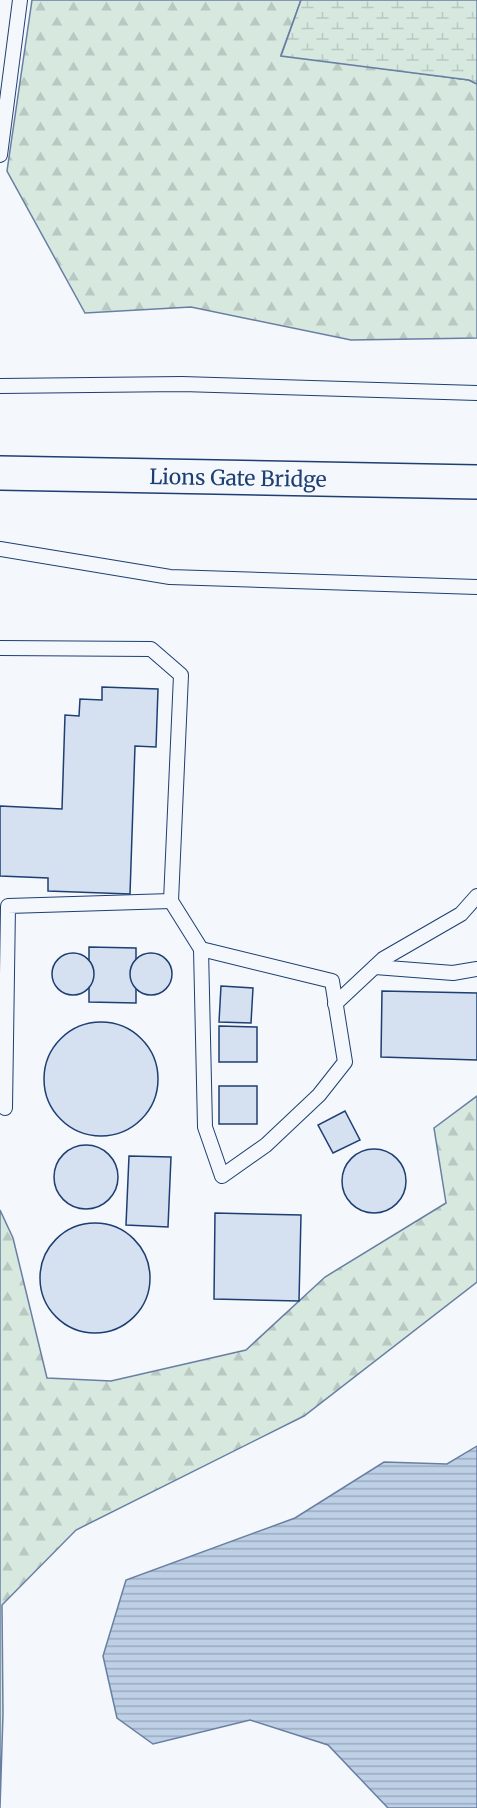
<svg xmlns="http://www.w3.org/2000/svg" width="477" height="1808" viewBox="0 0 477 1808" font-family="Merriweather,serif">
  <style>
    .forest { fill: url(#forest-firs); stroke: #687fa3; stroke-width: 1.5 }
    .wetland { fill: url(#wetland-marsh); stroke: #687fa3; stroke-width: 1.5 }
    .water { fill: url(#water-rules); stroke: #687fa3; stroke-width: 1.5 }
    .building { fill: #d5e0f0; stroke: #1d3f73; stroke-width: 1.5 }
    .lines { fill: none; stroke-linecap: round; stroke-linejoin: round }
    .lane-casing { stroke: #1d3f73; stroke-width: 16 }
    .highway-casing { stroke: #1d3f73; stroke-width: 36 }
    .lane { stroke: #f4f7fb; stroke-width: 14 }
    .highway { stroke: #f4f7fb; stroke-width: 33 }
    .labels { text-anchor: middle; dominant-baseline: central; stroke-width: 4.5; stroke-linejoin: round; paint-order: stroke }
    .street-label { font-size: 21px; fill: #1d3f73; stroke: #f4f7fb }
  </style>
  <defs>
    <pattern id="forest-firs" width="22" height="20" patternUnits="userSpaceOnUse" patternTransform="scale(1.5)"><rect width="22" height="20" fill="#d7e8df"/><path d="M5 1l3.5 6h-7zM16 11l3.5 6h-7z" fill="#b8c8c3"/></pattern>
    <pattern id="wetland-marsh" width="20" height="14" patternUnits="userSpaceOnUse" patternTransform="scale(1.5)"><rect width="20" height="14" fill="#d7e8df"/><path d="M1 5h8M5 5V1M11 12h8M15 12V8" fill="none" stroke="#b8c8c3"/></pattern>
    <pattern id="water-rules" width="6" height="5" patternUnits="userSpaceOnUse" patternTransform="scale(1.5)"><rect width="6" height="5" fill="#bed0e5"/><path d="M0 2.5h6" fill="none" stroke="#9aaabe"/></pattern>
  </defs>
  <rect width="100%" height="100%" fill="#f4f7fb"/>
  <!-- forest -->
  <g class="forest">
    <path d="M32,0H301L281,55L469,80L477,84V338L351,340L191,307L85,313L7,171Z"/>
    <path d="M477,1096V1282L304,1416L76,1530L2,1605L3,1714L0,1808V1210L13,1238L47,1378L111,1381L246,1350L325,1277L446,1203L434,1128Z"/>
  </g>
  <!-- wetland -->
  <path class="wetland" d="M301,0H477V84L469,80L281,56Z"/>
  <!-- water -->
  <path class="water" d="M477,1446V1808H388L328,1745L250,1720L153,1744L117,1718L103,1656L126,1580L295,1518L384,1462L447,1464Z"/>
  <!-- building -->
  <g class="building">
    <path d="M102,687L158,689L156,747L135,746L130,894L48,891V878L0,876V806L62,809L65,715L79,716L80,699L102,700Z"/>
    <path d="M89,947L136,948V1003L89,1002Z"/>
    <circle cx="151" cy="974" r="21"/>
    <circle cx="73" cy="974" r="21"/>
    <path d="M221,986L253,988L251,1023L219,1022Z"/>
    <path d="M382,991L477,993V1060L381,1057Z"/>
    <circle cx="101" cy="1079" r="57"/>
    <path d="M219,1026L257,1027V1062H219Z"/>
    <rect x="219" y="1086" width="38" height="38"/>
    <path d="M345,1111L360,1140L333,1153L318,1125Z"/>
    <circle cx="86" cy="1177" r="32"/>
    <circle cx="374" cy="1181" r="32"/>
    <path d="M129,1156L171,1157L168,1227L126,1225Z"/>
    <path d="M215,1213L301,1215L299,1301L214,1299Z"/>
    <circle cx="95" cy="1278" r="55"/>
  </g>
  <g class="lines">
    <!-- lane casing -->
    <g class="lane-casing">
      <g id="lane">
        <path d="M0,155L20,0"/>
        <path d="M0,386L182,384L477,393"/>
        <path d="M0,549L170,577L477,587"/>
        <path d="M0,648L151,649L181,675L171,901L201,949"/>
        <path d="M201,949L332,981L345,1062L319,1095L266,1145L222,1176L205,1127Z"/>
        <path d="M375,967L453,973L477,969"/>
        <path d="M335,1004L383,959L461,914L477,896"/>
        <path d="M5,1108L8,906L171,901"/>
      </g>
    </g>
    <!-- highway casing -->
    <g class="highway-casing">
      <path id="highway" d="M0,473L477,482"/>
    </g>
    <!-- lane -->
    <use href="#lane" class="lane"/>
    <!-- highway -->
    <use href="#highway" class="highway"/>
  </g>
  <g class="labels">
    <!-- street labels -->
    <g class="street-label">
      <text transform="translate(238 478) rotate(1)">Lions Gate Bridge</text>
    </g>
  </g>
</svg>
